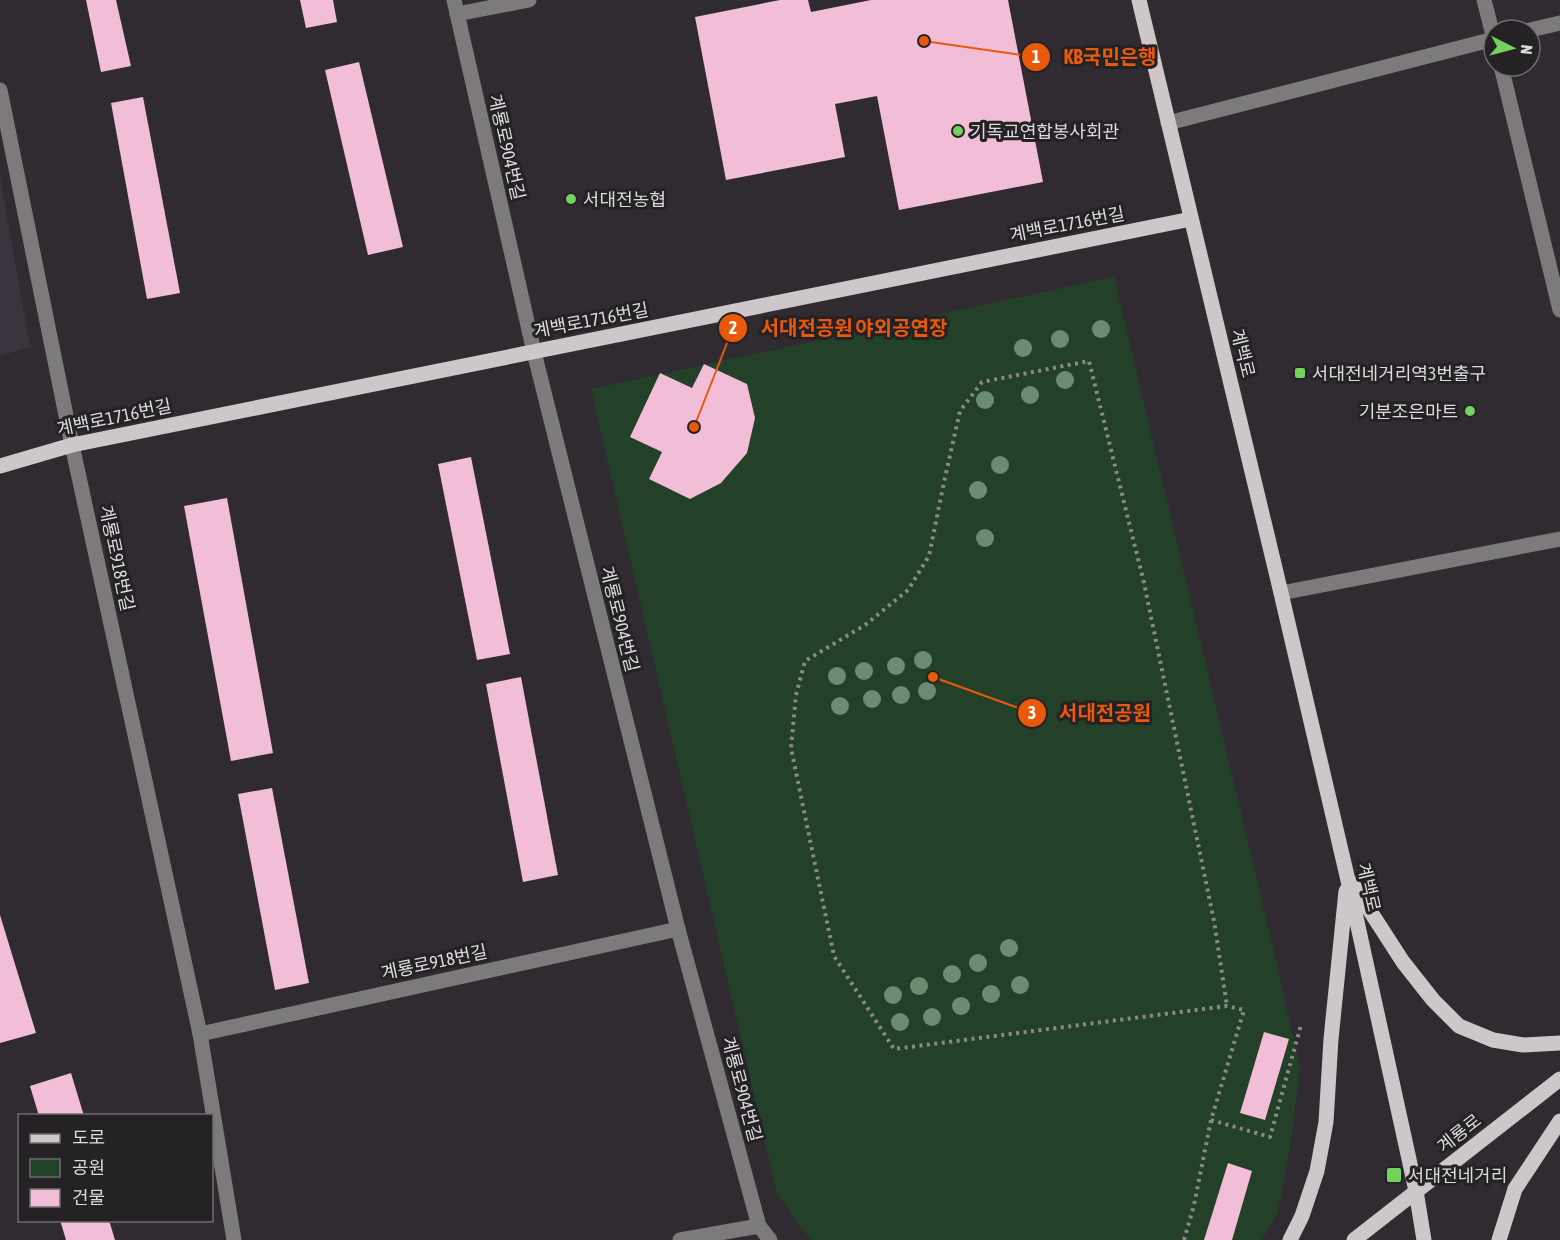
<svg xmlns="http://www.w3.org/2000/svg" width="1560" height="1240" viewBox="0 0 1560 1240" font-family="'Asap Condensed','Noto Sans KR',sans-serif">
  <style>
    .built { fill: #3b343e }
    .green { fill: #224128 }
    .building { fill: #f2bdd7 }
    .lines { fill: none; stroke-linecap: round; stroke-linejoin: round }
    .path { stroke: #8b888c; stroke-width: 4; stroke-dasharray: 3 4.5; stroke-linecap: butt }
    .minor { stroke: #7d7a7b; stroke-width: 15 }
    .major { stroke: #cdc7ca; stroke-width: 15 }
    .tree { fill: #6a8c70 }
    .poi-dot { fill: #73d25d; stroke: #252226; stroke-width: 2 }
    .labels { text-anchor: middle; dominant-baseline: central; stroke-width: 6; stroke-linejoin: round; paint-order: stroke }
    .poi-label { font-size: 18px; fill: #dcdadd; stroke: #252226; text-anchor: start }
    .street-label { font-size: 18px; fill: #dcdadd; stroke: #252226 }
    .leader { fill: none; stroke: #e8590c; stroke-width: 2 }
    .callout-dot { fill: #e8590c; stroke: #252226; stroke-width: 2 }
    .mark-label { font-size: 18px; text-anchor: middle; font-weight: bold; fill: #fff }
    .callout-label { font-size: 20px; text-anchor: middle; font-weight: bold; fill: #e8590c; stroke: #252226; stroke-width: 6; stroke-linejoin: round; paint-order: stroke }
  </style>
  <rect width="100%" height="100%" fill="#2f2b30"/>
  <!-- built -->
  <path class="built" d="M0,177L30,347L0,356Z"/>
  <!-- green -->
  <path class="green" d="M1114,277L1277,965L1300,1067L1291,1141L1278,1211L1262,1240H811L777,1194L591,389Z"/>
  <!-- building -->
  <g class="building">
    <path d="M86,0H116L131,66L101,72Z"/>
    <path d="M300,0H333L337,22L306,28Z"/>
    <path d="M780,0H808L811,12L871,0H1008L1043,182L899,210L877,96L835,104L845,157L726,180L695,17Z"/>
    <path d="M359,62L403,247L368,255L325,70Z"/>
    <path d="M143,97L180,293L147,299L111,103Z"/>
    <path d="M704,364L747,384L755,418L747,453L721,483L690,499L649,479L662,452L630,437L660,373L692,388Z"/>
    <path d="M471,457L510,654L477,660L438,464Z"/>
    <path d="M227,498L273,753L231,761L184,506Z"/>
    <path d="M521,677L558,875L523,882L486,684Z"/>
    <path d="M272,788L309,983L275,990L238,794Z"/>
    <path d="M0,915L36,1033L0,1043Z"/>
    <path d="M1264,1032L1289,1039L1265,1120L1240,1113Z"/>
    <path d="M71,1073L84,1116H39L30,1086Z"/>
    <path d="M1228,1163L1252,1171L1232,1240H1204Z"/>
    <path d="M60,1220H109L115,1240H66Z"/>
  </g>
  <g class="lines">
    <!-- path -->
    <g class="path">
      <path d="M1211,1120L1270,1137L1301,1025"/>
      <path d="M1184,1240L1194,1205L1211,1120L1244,1010L1227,1006L894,1049L834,956L791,748L796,695L805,661L865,625L908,590L929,556L944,482L960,411L982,382L1089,361L1144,583L1214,921L1227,1006"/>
    </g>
    <!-- minor -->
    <g class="minor">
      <path d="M454,0L534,352L678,929L759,1226L770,1240"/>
      <path d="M457,14L529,0"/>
      <path d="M1530,30L1560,23"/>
      <path d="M1501,66L1560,310"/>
      <path d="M0,90L72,445L200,1034L234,1240"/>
      <path d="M1168,123L1494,39L1484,0"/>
      <path d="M1281,593L1560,539"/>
      <path d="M200,1034L678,929"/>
      <path d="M680,1240L759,1226"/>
    </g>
    <!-- major -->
    <g class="major">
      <path d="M1139,0L1281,593L1347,876L1416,1191L1424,1240"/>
      <path d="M0,466L72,445L1191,219"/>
      <path d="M1352,883L1403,962L1433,1000L1459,1026L1493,1040L1523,1045L1560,1043"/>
      <path d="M1290,1240L1302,1216L1317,1171L1326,1122L1331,1039L1346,891"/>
      <path d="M1354,1240L1560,1079"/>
      <path d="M1499,1240L1515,1189L1560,1121"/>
    </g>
  </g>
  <!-- trees -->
  <g class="tree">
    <circle cx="1101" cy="329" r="9"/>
    <circle cx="1060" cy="339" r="9"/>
    <circle cx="1023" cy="348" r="9"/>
    <circle cx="1065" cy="380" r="9"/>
    <circle cx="1030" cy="395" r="9"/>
    <circle cx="985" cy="400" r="9"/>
    <circle cx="1000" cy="465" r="9"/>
    <circle cx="978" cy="490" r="9"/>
    <circle cx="985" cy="538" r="9"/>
    <circle cx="923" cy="660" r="9"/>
    <circle cx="896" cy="666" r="9"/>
    <circle cx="864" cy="671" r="9"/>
    <circle cx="837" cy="676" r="9"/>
    <circle cx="927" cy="691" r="9"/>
    <circle cx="901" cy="695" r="9"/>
    <circle cx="872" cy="699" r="9"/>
    <circle cx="840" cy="706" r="9"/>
    <circle cx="1009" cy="948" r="9"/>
    <circle cx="978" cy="963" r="9"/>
    <circle cx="952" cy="974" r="9"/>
    <circle cx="1020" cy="985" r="9"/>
    <circle cx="919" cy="986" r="9"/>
    <circle cx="991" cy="994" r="9"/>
    <circle cx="893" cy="995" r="9"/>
    <circle cx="961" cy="1006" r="9"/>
    <circle cx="932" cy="1017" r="9"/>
    <circle cx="900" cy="1022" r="9"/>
  </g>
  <!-- markers -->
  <g class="poi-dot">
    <circle cx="958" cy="131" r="6"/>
    <circle cx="571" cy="199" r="6"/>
    <rect x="1294" y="367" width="12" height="12" rx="3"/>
    <circle cx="1470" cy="411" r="6"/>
    <rect x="1386" y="1167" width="16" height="16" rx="3"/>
  </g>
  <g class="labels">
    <!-- poi labels -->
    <g class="poi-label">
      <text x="970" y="131">기독교연합봉사회관</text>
      <text x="583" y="199">서대전농협</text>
      <text x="1312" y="373">서대전네거리역3번출구</text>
      <text x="1458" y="411" text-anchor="end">기분조은마트</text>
      <text x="1408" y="1175">서대전네거리</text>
    </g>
    <!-- street labels -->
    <g class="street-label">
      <text transform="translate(507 147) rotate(77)">계룡로904번길</text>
      <text transform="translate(1067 224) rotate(-11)">계백로1716번길</text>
      <text transform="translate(591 320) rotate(-11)">계백로1716번길</text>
      <text transform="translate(1243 353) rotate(76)">계백로</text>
      <text transform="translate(114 417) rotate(-12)">계백로1716번길</text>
      <text transform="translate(117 558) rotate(78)">계룡로918번길</text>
      <text transform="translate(620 619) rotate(76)">계룡로904번길</text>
      <text transform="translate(1369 887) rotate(77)">계백로</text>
      <text transform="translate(434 962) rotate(-12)">계룡로918번길</text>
      <text transform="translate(742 1089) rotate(75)">계룡로904번길</text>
      <text transform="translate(1459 1133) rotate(-38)">계룡로</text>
    </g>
  </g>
  <!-- callouts -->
  <path class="leader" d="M924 41L1036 57M694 427L733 328M933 677L1032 713"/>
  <g class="callout-dot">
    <circle cx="924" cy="41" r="6"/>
    <circle cx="694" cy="427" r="6"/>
    <circle cx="933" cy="677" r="6"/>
    <circle cx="1036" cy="57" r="15"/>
    <circle cx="733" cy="328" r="15"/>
    <circle cx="1032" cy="713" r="15"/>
  </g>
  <g class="mark-label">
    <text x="1036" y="63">1</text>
    <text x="733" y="334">2</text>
    <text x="1032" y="719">3</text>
  </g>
  <g class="callout-label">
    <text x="1110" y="64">KB국민은행</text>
    <text x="854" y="335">서대전공원 야외공연장</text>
    <text x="1105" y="720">서대전공원</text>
  </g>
  <!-- legend -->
  <rect x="18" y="1114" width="195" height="108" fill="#252226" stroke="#6e6c6f" stroke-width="1.5"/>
  <rect x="30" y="1134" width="30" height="9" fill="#cdc7ca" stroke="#6e6c6f" stroke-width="1.5"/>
  <text x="72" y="1144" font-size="18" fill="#dcdadd">도로</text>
  <rect x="30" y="1159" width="30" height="18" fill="#224128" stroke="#6e6c6f" stroke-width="1.5"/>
  <text x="72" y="1174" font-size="18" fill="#dcdadd">공원</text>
  <rect x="30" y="1189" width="30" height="18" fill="#f2bdd7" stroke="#6e6c6f" stroke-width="1.5"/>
  <text x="72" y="1204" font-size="18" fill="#dcdadd">건물</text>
  <!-- north arrow -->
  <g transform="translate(1512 48) rotate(96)"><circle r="28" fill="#252226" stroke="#6e6c6f" stroke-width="1.5"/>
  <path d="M0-4.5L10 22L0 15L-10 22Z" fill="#73d25d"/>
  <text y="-9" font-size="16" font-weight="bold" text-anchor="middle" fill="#dcdadd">N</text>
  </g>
</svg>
